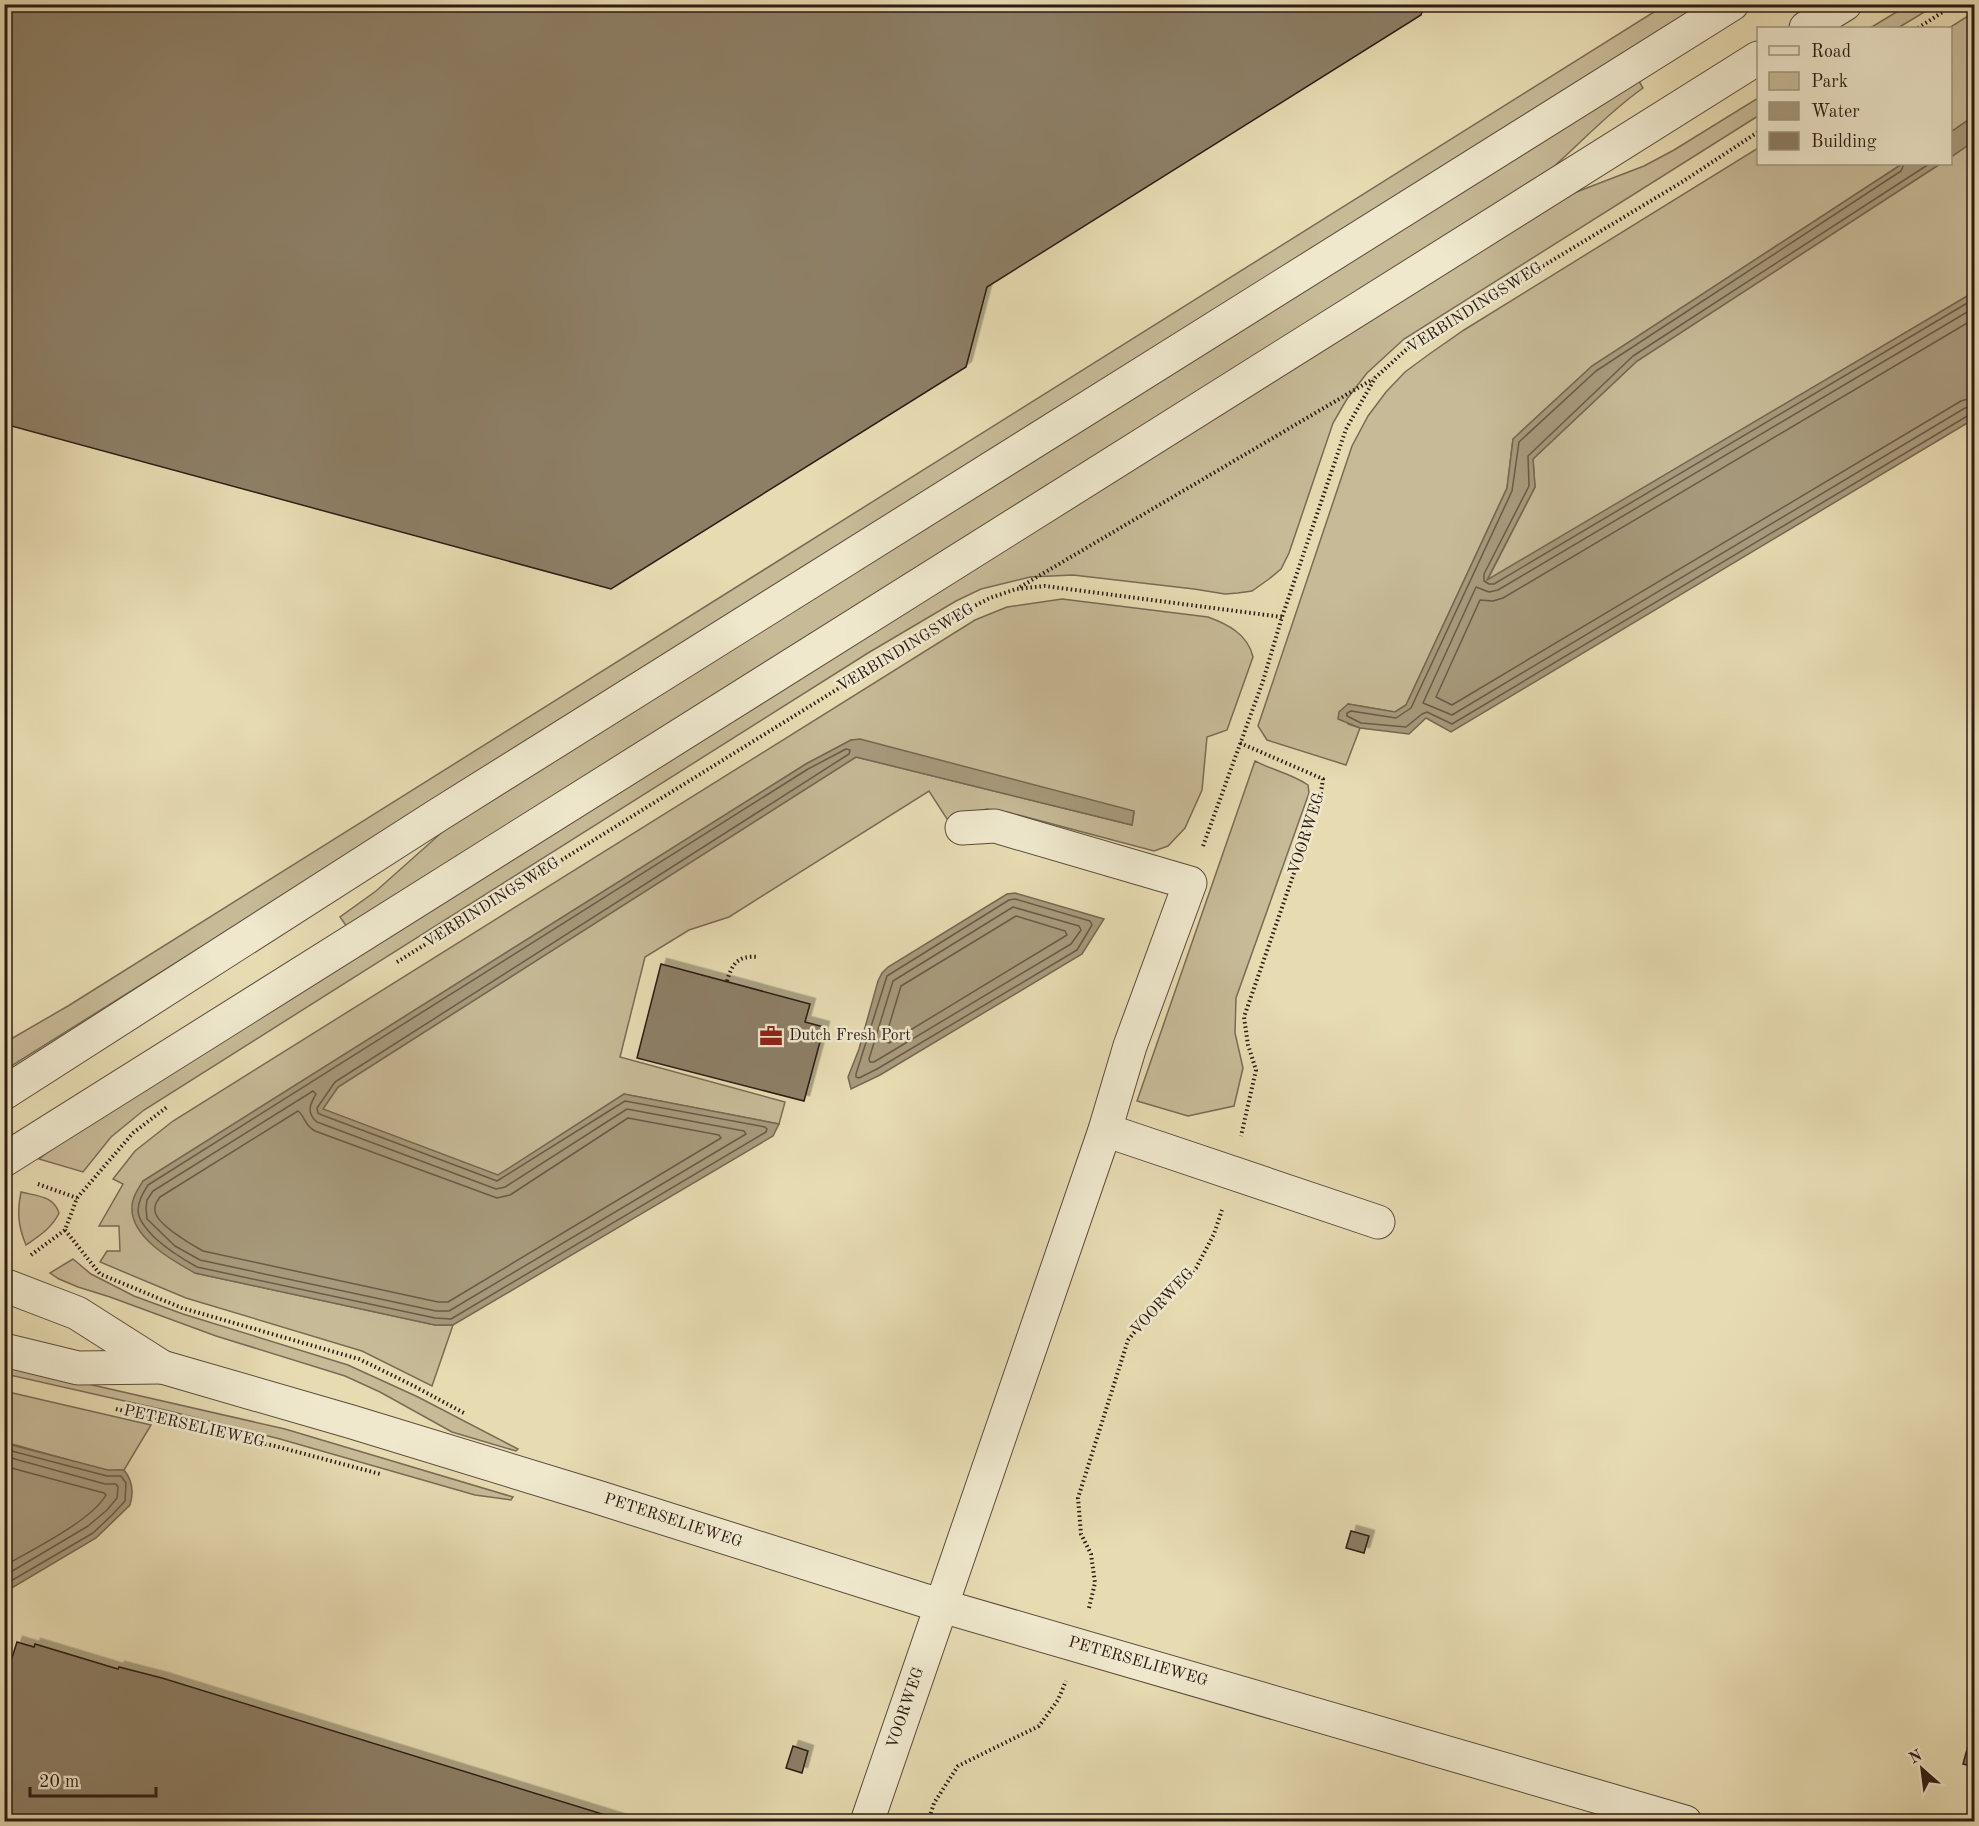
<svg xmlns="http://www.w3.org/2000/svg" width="1979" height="1826" viewBox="0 0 1979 1826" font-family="'Old Standard TT',serif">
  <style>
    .green { fill: #c7ba97; stroke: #7a6a56; stroke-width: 1.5 }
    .water { fill: #a79a7c; stroke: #766752; stroke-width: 1.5 }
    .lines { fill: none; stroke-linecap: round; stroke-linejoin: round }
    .shore { stroke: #6a5a48; stroke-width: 1.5 }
    .building { fill: #8d7f66; stroke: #2c1b14; stroke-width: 1.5; filter: url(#shadow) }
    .minor-casing { stroke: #5b4b3c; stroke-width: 35 }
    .path { stroke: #2c1b14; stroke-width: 4; stroke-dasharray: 1.5 3; stroke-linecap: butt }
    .minor { stroke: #efe8cd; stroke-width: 33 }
    .labels { text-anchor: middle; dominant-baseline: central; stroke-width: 5; stroke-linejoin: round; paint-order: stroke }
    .street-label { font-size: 16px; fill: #2c1b14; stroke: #efe8cd }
    .poi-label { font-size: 16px; fill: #2c1b14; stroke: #efe8cd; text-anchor: start }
  </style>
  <defs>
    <filter id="shadow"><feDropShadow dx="5.5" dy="-5.5" stdDeviation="0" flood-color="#0004"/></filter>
  </defs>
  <rect width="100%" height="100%" fill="#e7dbb2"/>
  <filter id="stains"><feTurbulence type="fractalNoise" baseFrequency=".00333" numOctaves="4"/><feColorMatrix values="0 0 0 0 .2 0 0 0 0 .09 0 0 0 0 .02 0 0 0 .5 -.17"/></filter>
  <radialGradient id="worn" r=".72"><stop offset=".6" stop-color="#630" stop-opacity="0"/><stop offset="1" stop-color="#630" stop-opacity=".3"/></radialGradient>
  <!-- green -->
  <g class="green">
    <path d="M1665,5H1703L5,1070L4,1043L68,1006Z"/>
    <path d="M1908,5H1936L1898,28H1870Z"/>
    <path d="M1974,12V116L1951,132L1950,28H1949Z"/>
    <path d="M1636,76L1643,88C1606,114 1576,148 1542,177L347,927L340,917L376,891L458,818Z"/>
    <path d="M1758,98V116L1404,339L1367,373L1347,399L1333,423L1289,553L1281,569L1269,579L1252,591L1238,593L1225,594L1194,589L1073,575L1030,577L981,589L956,601L868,653L144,1110L111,1137L83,1172L39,1159L65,1138L1566,196L1644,166L1674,150Z"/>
    <path d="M1974,141V292L1487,581L1535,487L1533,459L1637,361L1940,164H1950L1951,157Z"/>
    <path d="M1758,148V164H1902L1592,366L1513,439L1507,488L1406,705L1395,712L1348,704V724L1360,728L1346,765L1267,740L1258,726L1352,446L1368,416L1386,392L1405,372L1428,355L1464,330Z"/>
    <path d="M1062,599L1208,617C1227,624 1248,634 1253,657L1227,730L1207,737L1202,790L1185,828L1168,846L1154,851L1007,812L987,809L947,819L929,791L729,917L689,930L645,957L620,1057L785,1102L779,1124L624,1094L498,1176L322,1109L338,1087L856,757L1132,825L1134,812L851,740L806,764L143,1181L195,1273L435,1325H453L432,1386L362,1351L186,1298L100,1262L107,1251H120L119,1226H99L123,1184L113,1179L135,1151L173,1121L975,620L1007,607Z"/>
    <path d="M1255,761C1272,770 1292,774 1308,785L1309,793L1236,998L1235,1033L1243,1068L1234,1106L1188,1116L1137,1101Z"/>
    <path d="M21,1192C37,1196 54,1196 59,1213C52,1228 39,1236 26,1245C18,1226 17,1212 21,1192Z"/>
    <path d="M73,1259L91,1274L134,1296L183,1314L348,1365L418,1397L518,1449L516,1451L452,1432L380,1392L345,1376L216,1336L110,1297L78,1287L59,1279L50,1273Z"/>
    <path d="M5,1365L285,1429L513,1497L511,1500L475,1495L280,1439L169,1411L5,1374Z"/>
    <path d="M4,1391L151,1425L124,1470L108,1471L5,1442Z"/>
  </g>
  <!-- water -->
  <g class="water">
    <path d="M1974,116V141L1951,157V132Z"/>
    <path d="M1902,164H1940L1637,361L1533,459L1535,487L1487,580L1974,292V419L1451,732L1426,718L1409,734L1360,728L1338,719L1339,712L1348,704L1395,712L1406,705L1507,488L1513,439L1592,366Z"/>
    <path d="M860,739L1134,811L1132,825L856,757L338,1087L323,1109L498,1175L624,1094L779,1124L773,1136L453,1325H435L195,1273C173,1261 130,1237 132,1207C132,1198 138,1189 143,1181L806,764L851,740Z"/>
    <path d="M1015,893L1104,919L1082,954L880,1075L851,1089L848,1077L859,1049L878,981L882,973L888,967L1007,894Z"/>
    <path d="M4,1443L108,1470H124C133,1481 134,1492 130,1505L96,1538L5,1592Z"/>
  </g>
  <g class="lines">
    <!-- shore -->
    <g class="shore">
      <path d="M1904,164L1901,171L1596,371L1519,442L1512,491L1411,708L1396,718L1351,711L1347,713V716L1361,723L1406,727L1422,714L1427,712L1452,724L1969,415L1974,414"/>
      <path d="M1929,164L1633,356L1528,456L1529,486L1484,574V581L1489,584H1494L1974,299"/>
      <path d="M1974,308L1498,590L1489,592L1476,587L1423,703L1452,715L1965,408L1974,406"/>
      <path d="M1974,319L1503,598L1493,601L1480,600L1436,697L1452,705L1961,401L1974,397"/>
      <path d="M846,749L850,750L849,754L335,1082L317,1108L318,1113L322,1115L497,1181L625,1101L765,1127L767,1129L766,1132L451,1319L435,1318L197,1267C181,1258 168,1250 155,1238C136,1219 132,1209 148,1185L808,769Z"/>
      <path d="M1015,899L1090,921L1092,925L1077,950L877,1069L859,1078L856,1077V1074L887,976L1009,900Z"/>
      <path d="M1013,907L1079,926L1081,930L1071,944L874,1062H870L869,1059L893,981Z"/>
      <path d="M1016,916L1065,931L1067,935L889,1043L886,1042L885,1039L901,986Z"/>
      <path d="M313,1091L316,1094C310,1104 306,1113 317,1122L496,1189L505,1187L627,1109L744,1131L746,1134L449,1311H436L200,1260L175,1246L147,1219L146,1208L147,1200L153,1191Z"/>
      <path d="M298,1111C305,1116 304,1125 315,1131L497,1198L510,1195L628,1118L719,1135L721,1138L448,1302H438L203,1251C192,1245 156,1224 155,1211C154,1205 157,1201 160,1197Z"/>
      <path d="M4,1449L107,1476H121L126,1483L125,1501L112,1515L93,1533L4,1585"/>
      <path d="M4,1456L105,1484H116L118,1487L117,1498L107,1510L88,1526L4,1576"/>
      <path d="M4,1466L104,1493L106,1495C91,1521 32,1550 4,1566"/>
    </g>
  </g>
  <!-- building -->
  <g class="building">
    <path d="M4,4H1424L1421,15L987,287L966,367L611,589L4,424Z"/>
    <path d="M661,964L810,1004L805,1022L824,1027L804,1101L637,1058Z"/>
    <path d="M1351,1531L1369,1536L1364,1553L1346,1548Z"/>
    <path d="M17,1642L34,1647L35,1644L118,1669L119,1667L162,1678L628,1822H4V1683Z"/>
    <path d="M793,1746L808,1751L802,1773L786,1768Z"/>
    <path d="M1968,1746L1974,1748V1767L1963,1764Z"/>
  </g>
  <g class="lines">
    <!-- minor casing -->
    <g class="minor-casing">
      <g id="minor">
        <path d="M1806,28L1845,4"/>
        <path d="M4,1093L438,815L1732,4"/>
        <path d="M1105,1130L1378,1222"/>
        <path d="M4,1160L1758,58"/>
        <path d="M4,1285L77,1313L162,1367L352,1422L594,1496L942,1606L1685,1822"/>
        <path d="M4,1350L78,1368L162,1367"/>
        <path d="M867,1822L1105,1130L1130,1046L1190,883L995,826L962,828"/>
      </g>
    </g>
    <!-- path -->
    <g class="path">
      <path d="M1918,28L1955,4"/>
      <path d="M1020,587L1373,379"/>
      <path d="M1240,743L1323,779L1320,798L1244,1017L1248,1045L1256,1070L1241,1136"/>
      <path d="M1203,846L1263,681L1282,617L1346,429L1375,378L1409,347L1682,182L1758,132"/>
      <path d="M397,962L957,615L990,598L1016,589L1045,586L1282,617"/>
      <path d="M727,981C732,964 738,955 758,957"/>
      <path d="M38,1184L77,1198"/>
      <path d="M65,1230L100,1274L182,1308L359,1359L410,1384L464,1413"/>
      <path d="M31,1255L65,1230L77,1198L133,1133L167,1107"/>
      <path d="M116,1409L275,1446L380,1474"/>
      <path d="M1089,1608L1095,1583L1091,1554L1081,1534L1078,1498L1128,1340L1157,1305L1196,1268L1214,1234L1222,1210"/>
      <path d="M928,1822L934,1803L958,1766L1039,1726L1058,1700L1066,1681"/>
    </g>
    <!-- minor -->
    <use href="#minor" class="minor"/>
  </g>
  <!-- icons -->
  <defs>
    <g id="office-bare" transform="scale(1.8)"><path d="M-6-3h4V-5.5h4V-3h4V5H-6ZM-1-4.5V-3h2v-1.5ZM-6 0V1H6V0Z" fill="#8f2418" stroke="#efe8cd" stroke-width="2.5" paint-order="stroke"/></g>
  </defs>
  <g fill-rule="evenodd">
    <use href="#office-bare" x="771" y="1036"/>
  </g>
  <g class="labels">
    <!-- street labels -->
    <g class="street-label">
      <text transform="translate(1475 308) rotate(-32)">VERBINDINGSWEG</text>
      <text transform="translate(906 648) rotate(-31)">VERBINDINGSWEG</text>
      <text transform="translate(1307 834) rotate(-72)">VOORWEG</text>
      <text transform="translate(492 903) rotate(-32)">VERBINDINGSWEG</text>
      <text transform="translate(1163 1302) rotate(-47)">VOORWEG</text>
      <text transform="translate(194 1427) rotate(13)">PETERSELIEWEG</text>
      <text transform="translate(673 1521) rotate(18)">PETERSELIEWEG</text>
      <text transform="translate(1138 1662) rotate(16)">PETERSELIEWEG</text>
      <text transform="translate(906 1708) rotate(-71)">VOORWEG</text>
    </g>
    <!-- poi labels -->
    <g class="poi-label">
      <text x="789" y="1036">Dutch Fresh Port</text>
    </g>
  </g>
  <!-- margin -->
  <rect width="1979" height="1826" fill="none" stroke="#e7dbb2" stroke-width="24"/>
  <rect x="6" y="6" width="1967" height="1814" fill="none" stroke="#2c1b14" stroke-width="3"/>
  <rect x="12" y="12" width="1955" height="1802" fill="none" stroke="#2c1b14" stroke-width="1.5"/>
  <!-- legend -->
  <rect x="1757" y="27" width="195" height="138" fill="#efe8cd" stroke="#a19683" stroke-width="1.5"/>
  <rect x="1769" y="46" width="30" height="9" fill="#efe8cd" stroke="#a19683" stroke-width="1.5"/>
  <text x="1811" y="57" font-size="18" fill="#2c1b14">Road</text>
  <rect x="1769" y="72" width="30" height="18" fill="#c7ba97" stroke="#a19683" stroke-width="1.5"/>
  <text x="1811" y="87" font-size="18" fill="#2c1b14">Park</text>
  <rect x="1769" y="102" width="30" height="18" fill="#a79a7c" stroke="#a19683" stroke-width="1.5"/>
  <text x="1811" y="117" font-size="18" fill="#2c1b14">Water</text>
  <rect x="1769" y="132" width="30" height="18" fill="#8d7f66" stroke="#a19683" stroke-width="1.5"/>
  <text x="1811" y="147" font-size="18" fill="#2c1b14">Building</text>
  <!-- north arrow -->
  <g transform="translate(1922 1769) rotate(332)" stroke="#efe8cd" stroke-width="4.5" paint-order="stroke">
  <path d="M0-4.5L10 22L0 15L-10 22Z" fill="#2c1b14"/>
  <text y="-9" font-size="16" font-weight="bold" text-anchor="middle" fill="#2c1b14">N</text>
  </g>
  <!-- scale -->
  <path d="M30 1787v9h126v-9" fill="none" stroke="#2c1b14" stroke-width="3"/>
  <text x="39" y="1787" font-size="18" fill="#2c1b14" stroke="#efe8cd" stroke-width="4.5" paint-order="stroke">20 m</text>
  <rect width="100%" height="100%" filter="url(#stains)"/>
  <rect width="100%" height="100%" fill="url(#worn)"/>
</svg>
